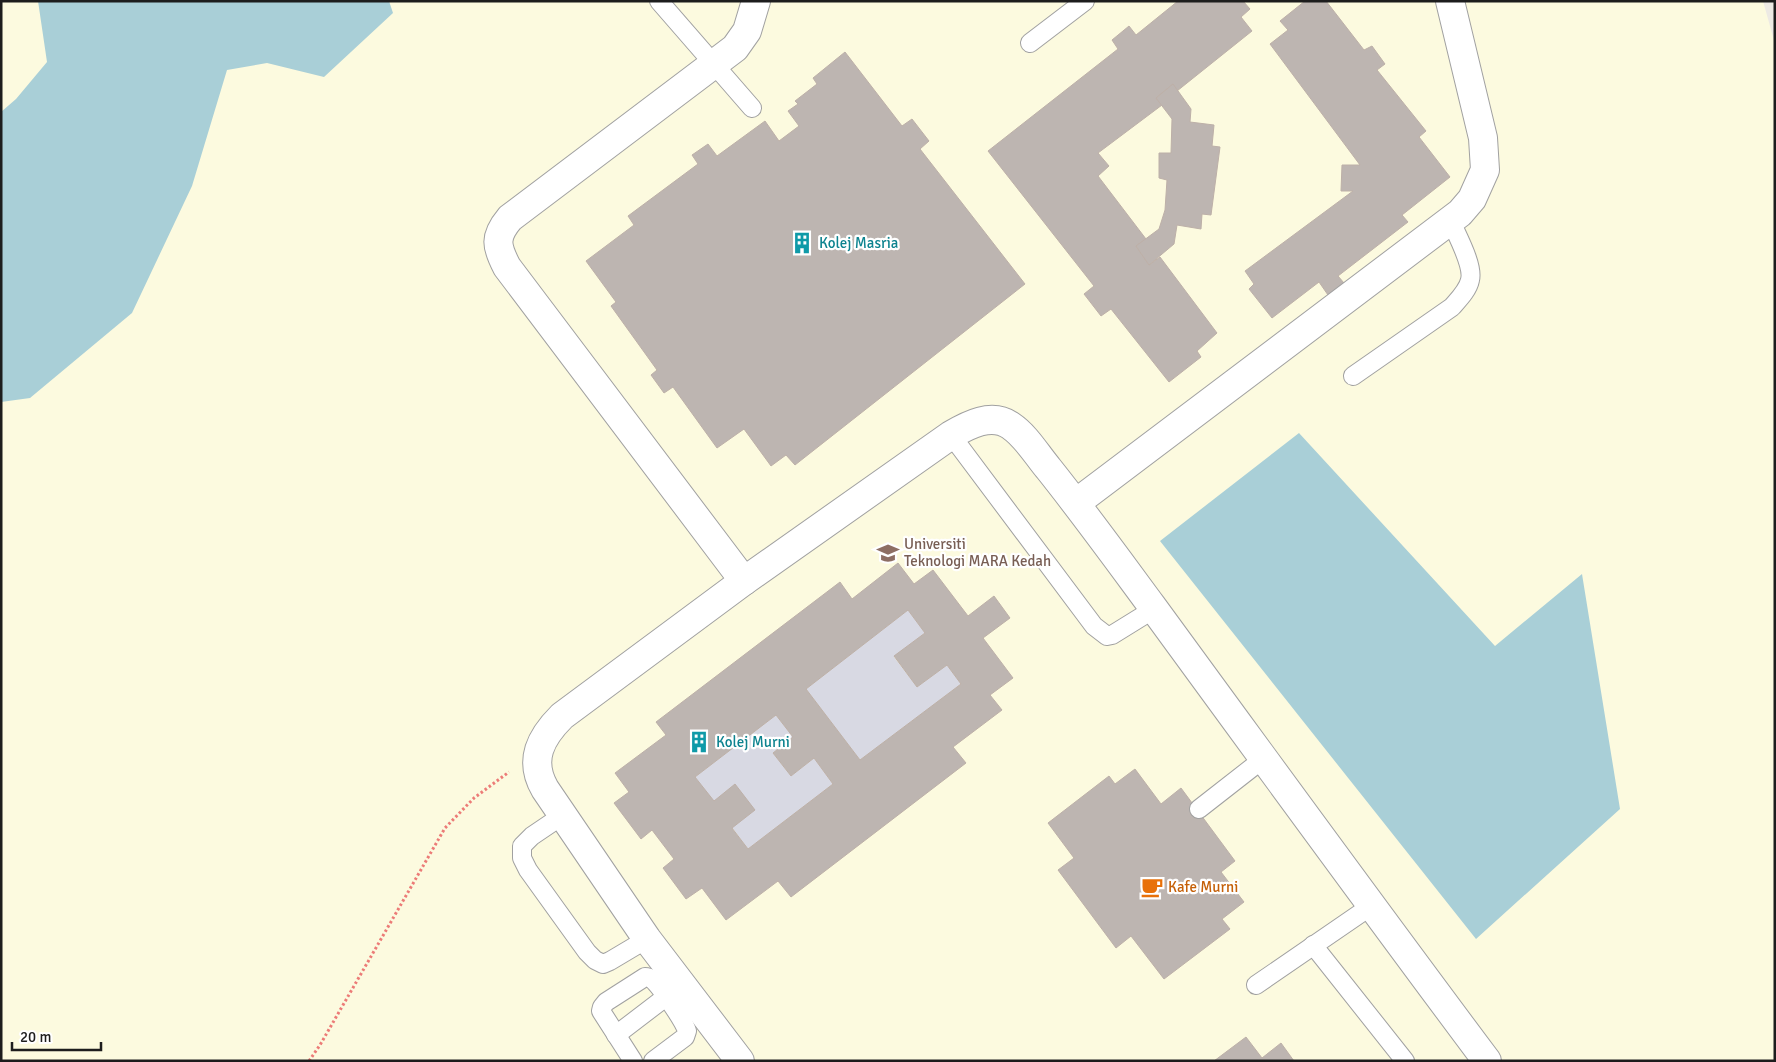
<svg xmlns="http://www.w3.org/2000/svg" width="1776" height="1062" viewBox="0 0 1776 1062" font-family="Signika,sans-serif">
  <style>
    .education { fill: #fcfadf }
    .plaza { fill: #d8d9e3 }
    .water { fill: #a9cfd7 }
    .building { fill: #bdb5b1; stroke: #bdb0a8; fill-rule: evenodd }
    .lines { fill: none; stroke-linecap: round; stroke-linejoin: round }
    .service-casing { stroke: #a1a1a1; stroke-width: 20 }
    .minor-casing { stroke: #a1a1a1; stroke-width: 30 }
    .path { stroke: #ec7b77; stroke-width: 3; stroke-dasharray: 2.5 2.5; stroke-linecap: butt }
    .service { stroke: #fff; stroke-width: 18 }
    .minor { stroke: #fff; stroke-width: 28 }
    .labels { text-anchor: middle; dominant-baseline: central; stroke-width: 4.5; stroke-linejoin: round; paint-order: stroke }
    .culture-label { font-size: 15px; fill: #0d838f; stroke: #fff; text-anchor: start }
    .education-label { font-size: 15px; fill: #785e54; stroke: #fff; text-anchor: start }
    .food-label { font-size: 15px; fill: #c56008; stroke: #fff; text-anchor: start }
  </style>
  <rect width="100%" height="100%" fill="#edeae4"/>
  <!-- education -->
  <path class="education" d="M1,1H1763L1775,44V1061H1Z"/>
  <!-- plaza -->
  <g class="plaza">
    <path d="M908,610L925,633L894,657L917,687L947,665L961,684L860,760L806,689Z"/>
    <path d="M776,715L793,737L773,753L791,776L814,758L833,784L748,849L695,777Z"/>
  </g>
  <!-- water -->
  <g class="water">
    <path d="M38,1H389L393,13L324,77L267,63L227,70L192,186L132,313L30,398L1,402V112L16,99L47,62Z"/>
    <path d="M1299,433L1495,646L1582,574L1620,809L1476,939L1160,541Z"/>
  </g>
  <!-- building -->
  <g class="building">
    <path d="M1178,1H1243L1250,9L1241,17L1252,31L1177,91L1173,84L1156,98L1162,105L1098,153L1109,166L1098,176L1146,239L1136,246L1149,265L1160,257L1217,333L1197,351L1201,357L1169,382L1111,309L1101,316L1084,294L1094,286L988,151L1118,49L1112,40L1129,26L1136,35Z"/>
    <path d="M1305,1H1326L1364,50L1372,46L1385,64L1377,70L1426,131L1419,137L1450,177L1402,215L1408,222L1338,276L1344,283L1328,295L1319,282L1272,318L1249,289L1254,284L1245,271L1353,191H1341L1342,165H1360L1270,44L1288,30L1280,21Z"/>
    <path d="M845,52L902,126L912,119L929,141L920,149L1025,284L795,465L786,455L771,466L744,429L717,448L673,387L664,393L651,375L657,370L611,306L616,302L586,261L634,225L628,216L698,164L692,155L708,144L717,156L765,121L779,141L799,126L788,111L798,104L795,101L817,84L813,78Z"/>
    <path d="M1173,84L1191,109L1190,122L1214,125L1212,146L1220,147L1211,215L1202,214L1201,229L1177,225L1174,244L1149,265L1136,246L1159,229L1165,210L1167,180L1159,178V153H1171L1172,119L1156,98Z"/>
    <path d="M898,563L914,584L933,570L968,616L994,596L1010,618L983,638L1013,678L990,695L1002,710L953,747L966,763L791,897L778,881L726,920L702,888L686,899L663,868L674,859L652,830L641,839L614,803L629,792L615,773L666,735L656,722L840,582L852,599ZM908,610L925,633L894,656L917,687L947,665L961,684L860,760L806,689ZM776,715L793,737L773,753L791,776L814,758L833,784L748,849L732,828L755,810L735,784L714,801L695,777Z"/>
    <path d="M1135,769L1161,804L1181,788L1235,861L1221,872L1244,902L1222,919L1230,929L1164,979L1131,936L1116,948L1058,870L1074,858L1048,823L1109,776L1115,784Z"/>
    <path d="M1246,1037L1262,1058L1281,1043L1294,1061H1214Z"/>
  </g>
  <g class="lines">
    <!-- service casing -->
    <g class="service-casing">
      <g id="service">
        <path d="M659,1L752,108"/>
        <path d="M1030,43L1085,1"/>
        <path d="M1353,376L1452,307C1459,299 1468,290 1470,280C1474,265 1456,234 1450,219"/>
        <path d="M951,435L1094,626L1107,636L1112,635L1154,609"/>
        <path d="M1199,809L1263,759"/>
        <path d="M563,815L532,836L522,846V858L528,870L587,952L595,960L603,964L610,961L647,939"/>
        <path d="M1313,945L1405,1061"/>
        <path d="M1256,985L1371,906"/>
        <path d="M616,1035L675,990"/>
        <path d="M633,1061L601,1011L602,1007L606,1002L645,977C648,977 649,977 652,979C660,986 684,1021 687,1031L685,1037L653,1061"/>
      </g>
    </g>
    <!-- minor casing -->
    <g class="minor-casing">
      <g id="minor">
        <path d="M1076,503L1460,213L1472,199L1485,170L1483,138L1450,1"/>
        <path d="M744,581L507,267C496,246 494,237 510,218L735,48L747,31L756,1"/>
        <path d="M740,1061L647,939L545,789C528,760 541,737 562,716L744,581L951,435C968,425 992,412 1011,426C1026,436 1037,455 1048,468C1084,513 1118,560 1152,606C1263,758 1374,910 1487,1061"/>
      </g>
    </g>
    <!-- path -->
    <path class="path" d="M309,1061L320,1045L445,828L474,798L509,772"/>
    <!-- service -->
    <use href="#service" class="service"/>
    <!-- minor -->
    <use href="#minor" class="minor"/>
  </g>
  <!-- icons -->
  <defs>
    <g id="building-bare" transform="scale(1.725)"><path d="M-4-6H4V6H1V3H-1V6H-4ZM-2.5-4.3h1.7v1.8h-1.7ZM.8-4.3h1.7v1.8H.8ZM-2.5-1h1.7V.8h-1.7ZM.8-1h1.7V.8H.8Z" fill="#0f9aa8" stroke="#fff" stroke-width="2.5" paint-order="stroke"/></g>
    <g id="university-bare" transform="scale(1.725)"><path d="M0-5L7-2L0 1L-7-2ZM-4 1L0 2.5L4 1V4Q0 6-4 4Z" fill="#8d6e63" stroke="#fff" stroke-width="2.5" paint-order="stroke"/></g>
    <g id="cafe-bare" transform="scale(1.725)"><path d="M-5.5-4.5H6V0H3Q3 3.5 0 3.5H-2.5Q-5.5 3.5-5.5 0ZM3-3.2v2h1.7v-2ZM-6 4.5H4V6H-6Z" fill="#e8710a" stroke="#fff" stroke-width="2.5" paint-order="stroke"/></g>
  </defs>
  <g fill-rule="evenodd">
    <use href="#building-bare" x="802" y="243"/>
    <use href="#university-bare" x="888" y="553"/>
    <use href="#building-bare" x="699" y="742"/>
    <use href="#cafe-bare" x="1152" y="887"/>
  </g>
  <g class="labels">
    <!-- culture labels -->
    <g class="culture-label">
      <text x="819" y="243">Kolej Masria</text>
      <text x="716" y="742">Kolej Murni</text>
    </g>
    <!-- education labels -->
    <g class="education-label">
      <text x="904" y="544">Universiti<tspan x="904" dy="17">Teknologi MARA Kedah</tspan></text>
    </g>
    <!-- food labels -->
    <g class="food-label">
      <text x="1168" y="887">Kafe Murni</text>
    </g>
  </g>
  <!-- border -->
  <rect width="1776" height="1062" fill="none" stroke="#1d1d1d" stroke-width="5"/>
  <!-- scale -->
  <path d="M12 1042v8h89v-8" fill="none" stroke="#1d1d1d" stroke-width="2.5"/>
  <text x="20" y="1042" font-size="15" fill="#1d1d1d" stroke="#ffffff" stroke-width="4" paint-order="stroke">20 m</text>
</svg>
